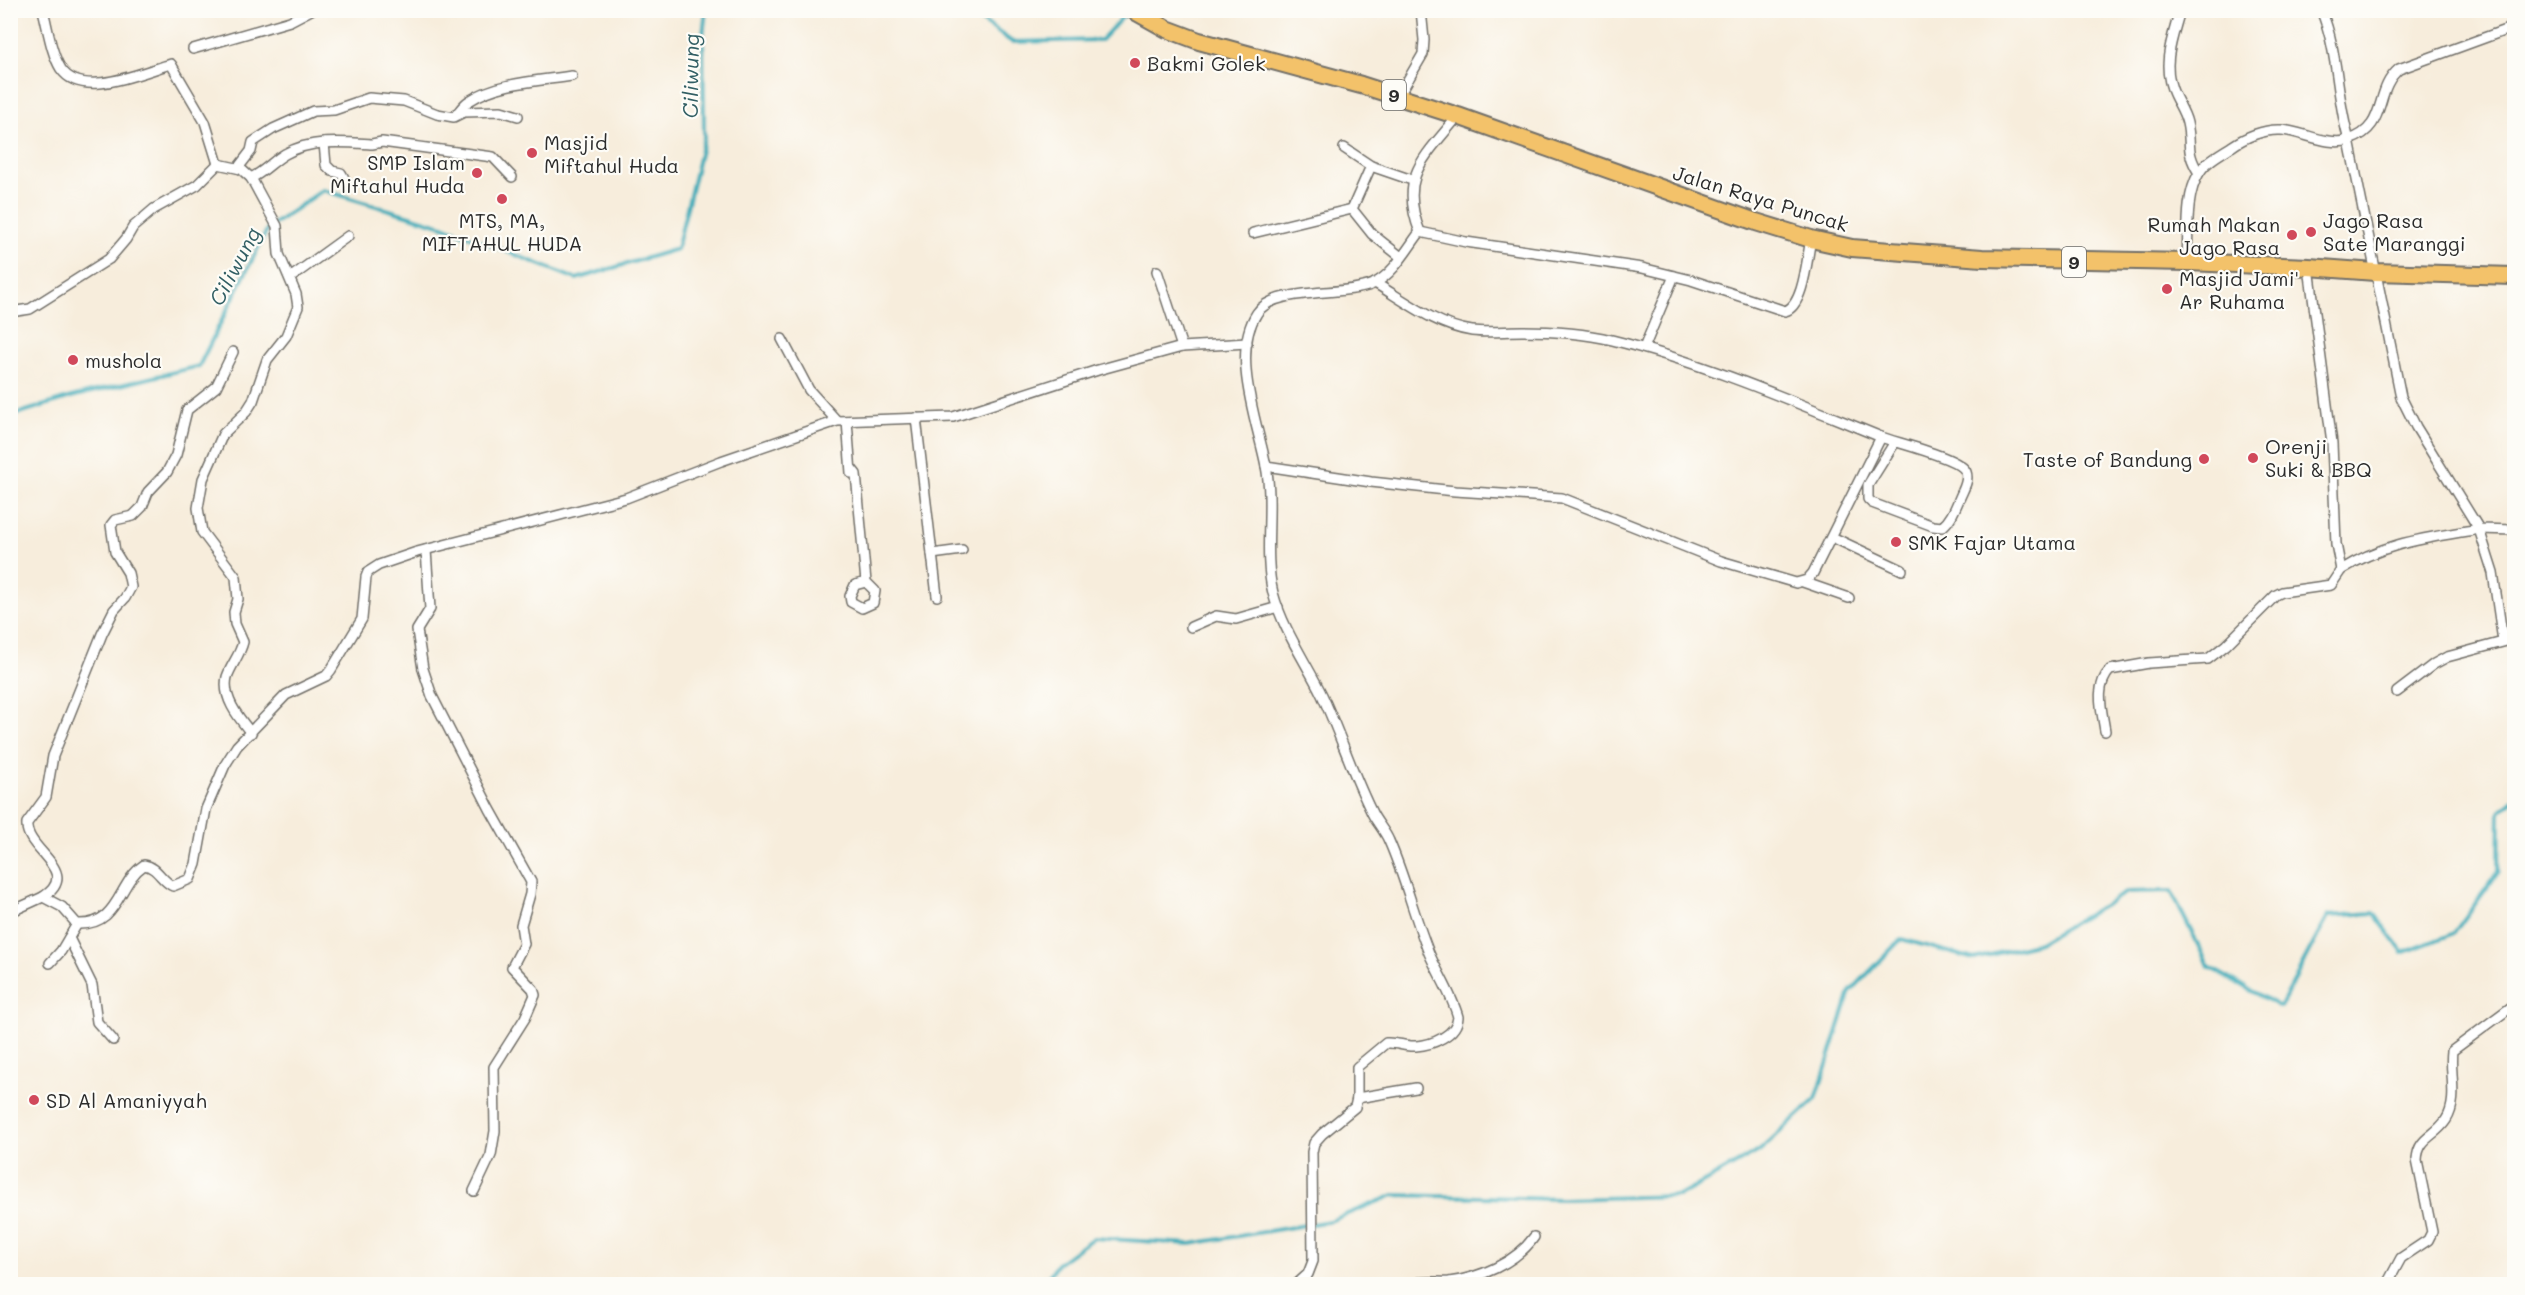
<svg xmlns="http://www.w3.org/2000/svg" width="2525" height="1295" viewBox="0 0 2525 1295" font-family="Mali,sans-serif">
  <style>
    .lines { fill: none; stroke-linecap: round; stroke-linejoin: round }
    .stream { stroke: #3cacb9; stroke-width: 4 }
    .street-casing { stroke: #726f69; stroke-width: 12 }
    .highway-casing { stroke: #726f69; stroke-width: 20 }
    .street { stroke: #fff; stroke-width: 9 }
    .highway { stroke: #f3c26a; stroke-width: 16 }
    .poi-dot { fill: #d1495b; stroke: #fdfcf7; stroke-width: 2 }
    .labels { text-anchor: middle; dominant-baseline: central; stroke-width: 4.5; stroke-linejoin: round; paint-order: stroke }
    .shield { fill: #fdfcf7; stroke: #6a6a68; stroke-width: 1.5 }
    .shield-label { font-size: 18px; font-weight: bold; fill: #2b2b2b }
    .poi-label { font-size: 20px; fill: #2b2b2b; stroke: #fdfcf7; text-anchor: start }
    .street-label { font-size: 20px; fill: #2b2b2b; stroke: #fdfcf7 }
    .water-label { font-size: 21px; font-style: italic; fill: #325f64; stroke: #fdfcf7 }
  </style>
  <rect width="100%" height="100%" fill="#fdfcf7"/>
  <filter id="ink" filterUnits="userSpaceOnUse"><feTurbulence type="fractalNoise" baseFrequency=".0167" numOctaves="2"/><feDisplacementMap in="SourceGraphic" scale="12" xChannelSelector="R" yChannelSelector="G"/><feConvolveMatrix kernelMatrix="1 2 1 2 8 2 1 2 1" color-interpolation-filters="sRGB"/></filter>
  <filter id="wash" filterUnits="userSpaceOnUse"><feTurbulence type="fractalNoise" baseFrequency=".008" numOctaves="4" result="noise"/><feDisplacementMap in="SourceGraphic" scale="24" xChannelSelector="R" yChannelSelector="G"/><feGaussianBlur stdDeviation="1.35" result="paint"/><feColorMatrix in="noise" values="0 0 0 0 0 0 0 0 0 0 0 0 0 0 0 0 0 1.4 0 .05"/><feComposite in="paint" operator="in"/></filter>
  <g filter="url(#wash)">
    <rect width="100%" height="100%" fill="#f7eddc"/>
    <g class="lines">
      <!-- stream -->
      <g class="stream">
        <path d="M967,10L1012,42L1101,40L1128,11"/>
        <path d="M10,416L71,397L199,366L268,228L323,190L443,226L576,279L677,249L704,137L703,35L706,10"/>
        <path d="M1044,1284L1057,1264L1093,1238L1190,1244L1330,1221L1394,1195L1562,1199L1679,1196L1759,1151L1816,1099L1850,992L1901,939L1974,959L2039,943L2127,892L2171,891L2209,967L2280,1007L2328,916L2374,913L2403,953L2454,933L2499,871L2500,811L2514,799"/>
      </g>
    </g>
  </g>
  <g filter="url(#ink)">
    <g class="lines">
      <!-- street casing -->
      <g class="street-casing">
        <g id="street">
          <path d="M43,10C48,29 51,53 61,69C82,100 142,72 171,64L205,122L218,164"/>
          <path d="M2180,10C2173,37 2162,62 2172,89C2176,101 2184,110 2187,123C2192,145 2185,151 2199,173"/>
          <path d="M2321,10C2339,52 2336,98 2349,140L2401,397L2416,427L2479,529L2514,530"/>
          <path d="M193,49L290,21L311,10"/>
          <path d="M1398,97L1423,54L1424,40L1421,10"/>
          <path d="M456,115C460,110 464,104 469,101C498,82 539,81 572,76"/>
          <path d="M324,143L326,165L332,171L341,173L345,180"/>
          <path d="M1344,148L1371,166L1412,180"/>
          <path d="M218,164L241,169L251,178L277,226L279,254L296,294L298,307L286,336L267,360L253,401L246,412L223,434L203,479L198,508L202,532L236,577L238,599L234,612L235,624L243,642C240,655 231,665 227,677C222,698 239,718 251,733"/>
          <path d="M1371,166L1352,209L1372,234L1401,257"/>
          <path d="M238,168L251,151L253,142L273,129L313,111L334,110L369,98L404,101L437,114L454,117L464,112L501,111L518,116"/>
          <path d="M251,178C264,172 273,161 285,154C311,139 343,142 372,144L382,142L493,157L512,177"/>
          <path d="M1420,232L1466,242L1642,268L1691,280L1785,311C1804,306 1807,257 1811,239"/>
          <path d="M1253,233L1352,209"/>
          <path d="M2187,262C2189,234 2184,198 2199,173C2205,162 2220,154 2231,147C2245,137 2264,129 2281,130C2302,131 2328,147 2349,140C2389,127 2373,91 2399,69L2514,27"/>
          <path d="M1157,271L1182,347"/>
          <path d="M290,278L348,236"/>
          <path d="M10,312L30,309L109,259L126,239L133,227L154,209L197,185L218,164"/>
          <path d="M782,339L809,390L837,421"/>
          <path d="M1644,348L1674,276"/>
          <path d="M916,418L937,596"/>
          <path d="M847,421L851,473"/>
          <path d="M1881,437C1897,443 1961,458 1966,472C1969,480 1964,488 1961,495C1956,506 1952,519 1942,527L1933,526L1872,503L1868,499V485L1895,442"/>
          <path d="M1266,466L1371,482L1455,491L1562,498L1721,561L1796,583L1807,580L1813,573L1881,437C1792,401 1705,363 1612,340C1583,333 1551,331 1522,331C1505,331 1488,333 1472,331C1437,326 1405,301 1375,283"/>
          <path d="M852,469L856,474L866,582L875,591L873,603L862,608L851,602L850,596L855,585L866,582"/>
          <path d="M1832,537L1902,570"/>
          <path d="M426,550L430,609L417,630L423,669L432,696L490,809L531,882L530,894L521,925L524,944L512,967L533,989L535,995L525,1018L494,1067L495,1131L491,1155L474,1191"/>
          <path d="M932,554L962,550"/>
          <path d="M2341,570C2385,542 2428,538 2479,529L2493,573L2503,641"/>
          <path d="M1803,582L1849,598"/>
          <path d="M1191,627L1216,616L1236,619L1278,607"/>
          <path d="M2397,692L2434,664L2447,657L2514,639"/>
          <path d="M2105,731C2102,710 2094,687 2110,670L2149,663L2208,659L2226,645L2276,595L2282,592L2331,585L2341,570L2336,544L2332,443L2309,267"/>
          <path d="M43,897C83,871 24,850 27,823L46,797L53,756L102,634L114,610L125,598L131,587L128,573L115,552L111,525L115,520L133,516L142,507L148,492L167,472L176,455L187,410L216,387L233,352"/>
          <path d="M10,912L43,897L62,907L77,924C120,926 117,883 144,865C158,867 161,881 173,886L190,879L196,864L206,809L225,765L237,746L286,695L326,676L331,670L362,619L366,577L368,572L379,565L417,552L626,498L721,461L837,421L953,417L1098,370L1182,347L1247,343"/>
          <path d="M69,938L92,985L97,1022L113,1040"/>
          <path d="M50,963L61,951L77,924"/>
          <path d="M1357,1098L1416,1088"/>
          <path d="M1297,1284L1308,1274L1313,1261L1312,1152L1314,1143L1322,1134L1355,1107L1357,1098V1067L1386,1043C1396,1042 1406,1047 1416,1046C1432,1045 1457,1035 1458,1017C1452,995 1438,974 1429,953C1414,916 1405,877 1389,841C1385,831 1377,823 1372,813C1353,775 1340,734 1322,695C1306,662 1283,630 1273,593C1263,552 1274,507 1266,466C1258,424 1230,354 1257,313C1274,286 1342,297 1373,284C1393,275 1407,249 1420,232C1398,176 1425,157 1458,116"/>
          <path d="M1412,1284C1425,1280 1436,1283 1449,1282C1479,1278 1516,1263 1534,1237"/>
          <path d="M2387,1284L2401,1258L2428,1240L2432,1232L2417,1160C2418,1137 2435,1137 2446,1120C2459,1100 2449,1073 2452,1051L2514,1005"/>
        </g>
      </g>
      <!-- highway casing -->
      <g class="highway-casing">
        <path id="highway" d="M1133,10L1167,29L1199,41L1361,85L1458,116L1756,222L1811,239L1852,248L1982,258L2187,262L2309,267L2375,272L2514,276"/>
      </g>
      <!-- street -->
      <use href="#street" class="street"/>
      <!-- highway -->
      <use href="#highway" class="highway"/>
    </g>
  </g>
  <!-- markers -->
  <g class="poi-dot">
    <circle cx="1135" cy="63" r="6"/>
    <circle cx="532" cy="153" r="6"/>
    <circle cx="477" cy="173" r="6"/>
    <circle cx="502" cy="199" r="6"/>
    <circle cx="2311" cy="232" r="6"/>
    <circle cx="2292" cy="235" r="6"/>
    <circle cx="2167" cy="289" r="6"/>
    <circle cx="73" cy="360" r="6"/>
    <circle cx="2253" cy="458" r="6"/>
    <circle cx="2204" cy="459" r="6"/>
    <circle cx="1896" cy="542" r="6"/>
    <circle cx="34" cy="1100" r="6"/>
  </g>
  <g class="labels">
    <!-- shield labels -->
    <g class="shield">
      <rect x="1382" y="80" width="24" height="30" rx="4.5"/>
      <rect x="2062" y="247" width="24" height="30" rx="4.5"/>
    </g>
    <g class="shield-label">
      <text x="1394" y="95">9</text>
      <text x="2074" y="262">9</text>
    </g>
    <!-- poi labels -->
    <g class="poi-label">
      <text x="1147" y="63">Bakmi Golek</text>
      <text x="544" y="142">Masjid<tspan x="544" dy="23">Miftahul Huda</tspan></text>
      <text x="465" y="162" text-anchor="end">SMP Islam<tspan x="465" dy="23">Miftahul Huda</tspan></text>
      <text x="502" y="220" text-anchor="middle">MTS, MA,<tspan x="502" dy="23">MIFTAHUL HUDA</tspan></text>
      <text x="2323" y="220">Jago Rasa<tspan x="2323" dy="23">Sate Maranggi</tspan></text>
      <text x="2280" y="224" text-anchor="end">Rumah Makan<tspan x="2280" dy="23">Jago Rasa</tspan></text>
      <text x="2179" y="278">Masjid Jami'<tspan x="2179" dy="23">Ar Ruhama</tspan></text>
      <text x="85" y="360">mushola</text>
      <text x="2265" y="446">Orenji<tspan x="2265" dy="23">Suki &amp; BBQ</tspan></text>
      <text x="2192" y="459" text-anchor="end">Taste of Bandung</text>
      <text x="1908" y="542">SMK Fajar Utama</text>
      <text x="46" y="1100">SD Al Amaniyyah</text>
    </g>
    <!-- street labels -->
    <g class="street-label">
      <text transform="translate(1761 198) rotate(17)">Jalan Raya Puncak</text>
    </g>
    <!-- water labels -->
    <g class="water-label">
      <text transform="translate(690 76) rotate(-89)">Ciliwung</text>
      <text transform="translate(234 266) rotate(-62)">Ciliwung</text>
    </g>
  </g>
  <!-- margin -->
  <rect width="2525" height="1295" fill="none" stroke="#fdfcf7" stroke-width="36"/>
</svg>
